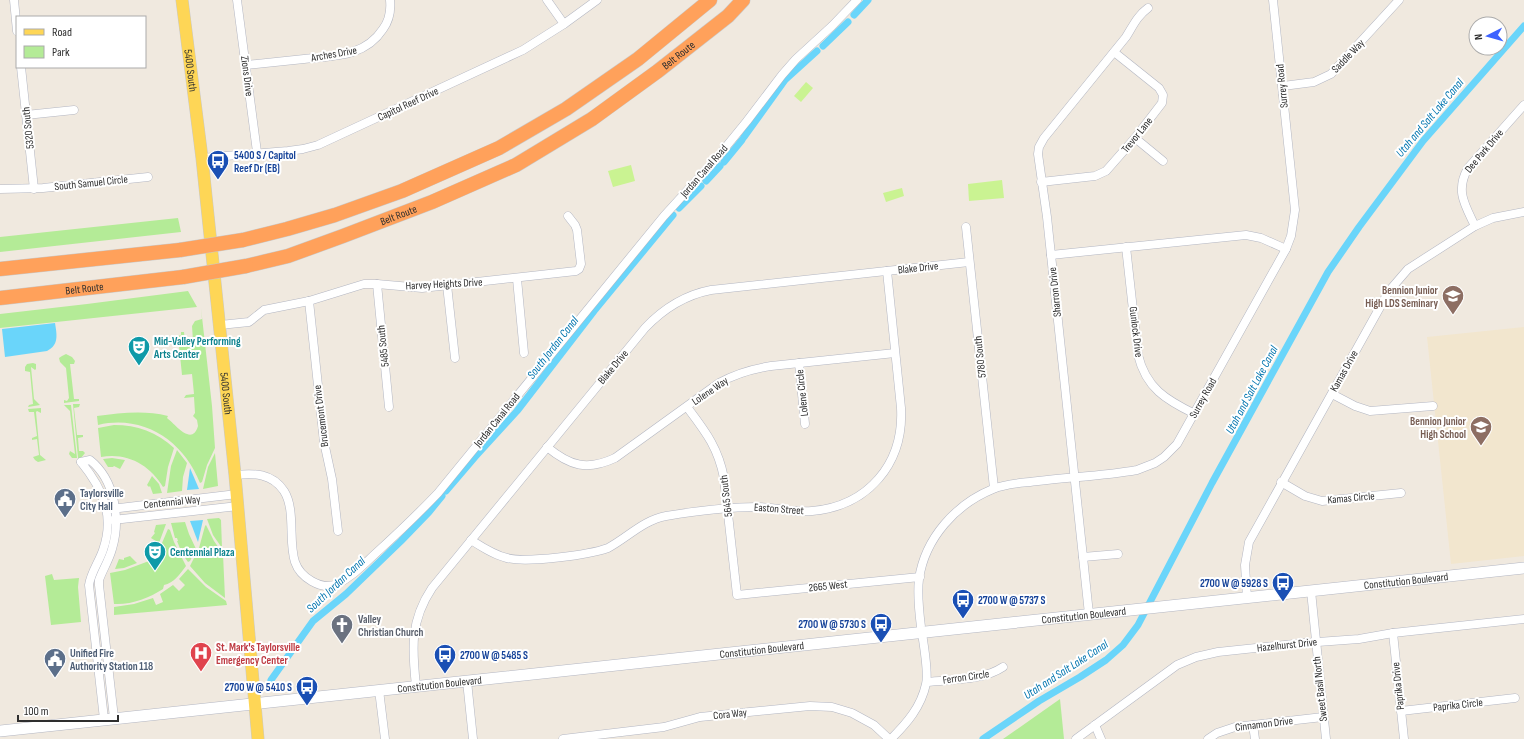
<svg xmlns="http://www.w3.org/2000/svg" width="1524" height="739" viewBox="0 0 1524 739" font-family="'Sofia Sans Condensed',sans-serif">
  <style>
    .education { fill: #f2e6ce }
    .green { fill: #b4eb97 }
    .pitch { fill: #caf392 }
    .water { fill: #6ad5fa }
    .lines { fill: none; stroke-linecap: round; stroke-linejoin: round }
    .canal { stroke: #6ad5fa; stroke-width: 7 }
    .street-casing { stroke: #b3b6c2; stroke-width: 9 }
    .secondary-casing { stroke: #b3b6c2; stroke-width: 12 }
    .primary-casing { stroke: #c9c9c9; stroke-width: 13 }
    .highway-casing { stroke: #c9c9c9; stroke-width: 15 }
    .street { stroke: #fff; stroke-width: 8 }
    .secondary { stroke: #fff; stroke-width: 11 }
    .primary { stroke: #fed656; stroke-width: 12 }
    .highway { stroke: #ffa15b; stroke-width: 14 }
    .highway-bridge-casing { stroke: #c9c9c9; stroke-width: 15; stroke-linecap: butt }
    .highway-bridge { stroke: #ffa15b; stroke-width: 14 }
    .labels { text-anchor: middle; dominant-baseline: central; stroke-width: 4; stroke-linejoin: round; paint-order: stroke }
    .street-label { font-size: 11px; fill: #2e2e2e; stroke: #fff }
    .transit-label { font-size: 11px; font-weight: bold; fill: #164399; stroke: #fff; text-anchor: start }
    .education-label { font-size: 11px; font-weight: bold; fill: #785e54; stroke: #fff; text-anchor: end }
    .culture-label { font-size: 11px; font-weight: bold; fill: #0d838f; stroke: #fff; text-anchor: start }
    .service-label { font-size: 11px; font-weight: bold; fill: #4e5e75; stroke: #fff; text-anchor: start }
    .worship-label { font-size: 11px; font-weight: bold; fill: #5b616d; stroke: #fff; text-anchor: start }
    .health-label { font-size: 11px; font-weight: bold; fill: #be3a42; stroke: #fff; text-anchor: start }
    .water-label { font-size: 12px; font-style: italic; fill: #0174ae; stroke: #fff }
  </style>
  <rect width="100%" height="100%" fill="#f0e9df"/>
  <!-- education -->
  <path class="education" d="M1524,327V556L1451,564L1427,337Z"/>
  <!-- green -->
  <g class="green">
    <path d="M178,218L181,232L0,252V237Z"/>
    <path d="M188,291L197,307L0,328V314L87,304Z"/>
    <path d="M201,308L212,406L215,448L207,465L202,482L200,483C184,441 143,414 98,425L97,416C121,413 144,410 168,416L167,418C175,424 192,447 198,426L197,420L193,416L195,413L194,397L184,398L186,395L194,394L192,374L182,375L178,336L181,335V332H184L185,342L193,341L192,326L195,321L202,319Z"/>
    <path d="M66,354L72,357L75,361L74,364H70L74,399H79V401L64,403V400L67,401L69,398L66,368L60,362L59,358L62,356Z"/>
    <path d="M33,363L36,364V369L35,370L31,367L34,399L40,405L28,407L29,405L33,404L30,372L25,371V367L27,364Z"/>
    <path d="M73,404H80L79,407L74,408L77,435H83V437L78,438L79,451H83L85,453L81,458H78Z"/>
    <path d="M64,405H71L77,458H72L69,454L70,451L75,454L70,411Z"/>
    <path d="M41,408V413L37,411L36,412L40,455L46,460L38,462L35,460L33,457L39,455L37,439L32,440V438L37,436L34,412H29L28,409Z"/>
    <path d="M114,425C137,425 157,432 174,448L168,467L165,486L163,487C150,465 127,452 101,457L98,428Z"/>
    <path d="M177,450L187,463L183,477L182,491L167,493L171,466Z"/>
    <path d="M215,453L218,486L203,489L208,467Z"/>
    <path d="M112,458L125,460L120,469L114,466L113,467H108L103,459Z"/>
    <path d="M152,476L159,484L162,493L153,494L150,486L149,487L147,485Z"/>
    <path d="M219,518L221,520L222,548L213,535L207,519Z"/>
    <path d="M185,522L189,534L196,549L190,561L188,562L183,555L184,554L183,551H181L177,541H178L177,538H175L171,523Z"/>
    <path d="M166,524L159,543L151,538L155,533L154,532L156,525Z"/>
    <path d="M206,525L214,541L223,554L225,598L205,583L190,566L199,548L205,526Z"/>
    <path d="M168,529L170,530L174,542L186,566C180,574 174,583 164,585L163,589C149,598 131,605 114,604L110,573L125,570L149,561L162,543Z"/>
    <path d="M130,556L137,563L124,568L115,569L119,559L124,560V558Z"/>
    <path d="M188,569L206,587L226,601L227,605L114,615V607L134,604L153,598L156,605L163,602L160,594L173,585L179,591L185,585L179,579Z"/>
    <path d="M52,574L54,580L79,578L78,587L81,622L51,625L45,576Z"/>
    <path d="M1060,699L1064,739H1003Z"/>
  </g>
  <!-- pitch -->
  <g class="pitch">
    <path d="M806,82L813,88L801,102L794,96Z"/>
    <path d="M631,165L635,181L613,187L608,171Z"/>
    <path d="M1002,180L1004,198L969,201L968,184Z"/>
    <path d="M902,188L904,196L886,202L883,193Z"/>
  </g>
  <!-- water -->
  <g class="water">
    <path d="M55,323C57,335 59,345 47,351L5,357L2,329Z"/>
    <path d="M190,468L199,489L187,490Z"/>
    <path d="M203,520L198,542L190,521Z"/>
  </g>
  <g class="lines">
    <!-- canal -->
    <g class="canal">
      <path d="M854,15L868,0"/>
      <path d="M823,46L848,22"/>
      <path d="M744,137L785,80L817,51"/>
      <path d="M724,162L742,140"/>
      <path d="M706,181L720,166"/>
      <path d="M679,208L701,186"/>
      <path d="M446,491L475,457L517,411L594,311L673,215"/>
      <path d="M271,680L313,621L346,594L401,541L429,512L442,496"/>
      <path d="M983,739L1039,701L1080,677L1106,660L1123,645L1138,625L1212,483L1328,272L1359,227L1423,141L1524,26"/>
    </g>
    <!-- street casing -->
    <g class="street-casing">
      <g id="street">
        <path d="M14,0L17,31"/>
        <path d="M237,0L257,152"/>
        <path d="M547,0L564,24"/>
        <path d="M246,65C265,63 284,61 304,59C333,56 365,57 383,29C389,21 391,10 390,0"/>
        <path d="M21,67L34,189"/>
        <path d="M1283,86L1314,82L1331,74L1399,0"/>
        <path d="M26,115L74,110"/>
        <path d="M1135,138L1163,161"/>
        <path d="M202,158L288,151L303,149L318,145L523,50L564,24L597,0"/>
        <path d="M1041,182L1095,176L1106,171L1135,138L1162,103L1163,95L1159,88L1114,52"/>
        <path d="M0,189L43,188L148,177"/>
        <path d="M1475,226C1465,205 1455,191 1468,168L1524,105"/>
        <path d="M966,227L994,488"/>
        <path d="M1126,247L1138,355C1146,388 1166,400 1195,414"/>
        <path d="M1051,255L1246,235L1261,238L1286,249"/>
        <path d="M517,279L524,353"/>
        <path d="M377,284L389,407"/>
        <path d="M447,285L455,358"/>
        <path d="M309,301L324,442L332,479L338,531"/>
        <path d="M220,325L249,322L264,310L309,301L364,284H377L422,288L576,271L579,269L581,264L577,230L575,225L568,216"/>
        <path d="M799,363L805,424"/>
        <path d="M1332,394L1355,406L1370,411L1433,406"/>
        <path d="M687,407C705,431 718,447 724,478L737,595L920,577"/>
        <path d="M547,447C570,466 587,471 615,458L719,383C735,374 752,369 771,366L895,353"/>
        <path d="M81,462L90,460C115,480 121,519 112,549C109,560 103,569 99,580V585L114,718"/>
        <path d="M81,462C103,489 115,516 103,550C99,562 91,572 89,585L104,719"/>
        <path d="M235,475C254,473 272,473 284,491C296,510 288,541 295,562C300,577 321,591 337,584C352,577 363,565 375,554C397,534 418,514 438,493L664,216L716,159L747,121L782,75L796,59L832,26L857,0"/>
        <path d="M1281,482L1305,496L1322,501L1401,493"/>
        <path d="M111,509L237,494"/>
        <path d="M113,520L238,506"/>
        <path d="M471,540C482,547 494,555 507,558C527,563 589,555 608,548C628,537 644,520 666,516C696,511 727,507 757,507C775,507 794,513 812,511C868,506 904,464 901,408L887,271"/>
        <path d="M1083,557L1118,554"/>
        <path d="M1311,591L1326,739"/>
        <path d="M1247,598L1245,565L1249,542L1389,291L1408,269L1475,226L1493,218L1524,212"/>
        <path d="M1089,614L1047,217L1038,154L1039,147L1044,138L1126,37C1133,26 1137,16 1148,8"/>
        <path d="M1393,633L1404,739"/>
        <path d="M467,681L473,739"/>
        <path d="M927,682C952,679 982,681 1003,667"/>
        <path d="M416,686C412,648 410,621 432,588L645,328C663,309 685,295 711,290L969,262"/>
        <path d="M379,690L385,739"/>
        <path d="M1401,711L1515,698"/>
        <path d="M1095,725L1101,739"/>
        <path d="M1253,725L1255,739"/>
        <path d="M563,739L664,727L700,717L810,706L832,707L852,713L874,725L889,739"/>
        <path d="M891,739C907,723 921,707 926,684C929,673 923,640 921,627C919,611 917,595 919,579C925,538 956,504 993,489C1007,483 1023,483 1038,481C1070,477 1104,476 1137,470L1155,463L1164,457L1177,444L1286,249L1291,236L1295,210L1273,0"/>
        <path d="M1076,739L1177,665L1196,657L1218,652L1304,643L1359,639L1393,633L1524,619"/>
        <path d="M1208,739L1217,733L1235,727L1323,717"/>
      </g>
    </g>
    <!-- secondary casing -->
    <g class="secondary-casing">
      <g id="secondary">
        <path id="s1" d="M0,731L1524,568"/>
      </g>
    </g>
    <!-- primary casing -->
    <g class="primary-casing">
      <g id="primary">
        <path id="s2" d="M182,0L202,158L235,475L258,739"/>
      </g>
    </g>
    <!-- highway casing -->
    <g class="highway-casing">
      <g id="highway">
        <path d="M243,240L287,229L335,215L402,191L499,148L566,109L638,59L710,0"/>
        <path id="s3" d="M246,266L288,256L343,236L432,202L516,165L592,119L658,71L728,16L743,0"/>
        <path d="M0,269L180,250"/>
        <path id="s4" d="M0,298L183,277"/>
      </g>
    </g>
    <!-- street -->
    <use href="#street" class="street"/>
    <!-- secondary -->
    <use href="#secondary" class="secondary"/>
    <!-- primary -->
    <use href="#primary" class="primary"/>
    <!-- highway -->
    <use href="#highway" class="highway"/>
    <!-- highway-bridge casing -->
    <g class="highway-bridge-casing">
      <g id="highway-bridge">
        <path d="M180,250L243,240"/>
        <path d="M183,277L246,266"/>
      </g>
    </g>
    <!-- highway-bridge -->
    <use href="#highway-bridge" class="highway-bridge"/>
  </g>
  <!-- icons -->
  <defs>
    <g id="bus-pin" transform="scale(1.15)"><path d="M0 17L-7.5 6A9.5 9.5 0 1 1 7.5 6Z" fill="#1a4fb4" stroke="#fff"/><path d="M-5-6H5V4H4V6H2V4H-2V6H-4V4H-5ZM-3.5-4V0h7V-4ZM-3.5 1.2v1.5H-2V1.2ZM2 1.2v1.5H3.5V1.2Z" fill="#fff"/></g>
    <g id="school-pin" transform="scale(1.15)"><path d="M0 17L-7.5 6A9.5 9.5 0 1 1 7.5 6Z" fill="#8d6e63" stroke="#fff"/><path d="M0-5L7-2L0 1L-7-2ZM-4 1L0 2.5L4 1V4Q0 6-4 4Z" fill="#fff"/></g>
    <g id="theatre-pin" transform="scale(1.15)"><path d="M0 17L-7.5 6A9.5 9.5 0 1 1 7.5 6Z" fill="#0f9aa8" stroke="#fff"/><path d="M-5-5.5Q0-4 5-5.5V0Q5 5 0 6Q-5 5-5 0ZM-3.3-2.5H-1v1.5H-3.3ZM1-2.5H3.3v1.5H1ZM-2.8 1Q0 5.5 2.8 1Z" fill="#fff"/></g>
    <g id="civic-pin" transform="scale(1.15)"><path d="M0 17L-7.5 6A9.5 9.5 0 1 1 7.5 6Z" fill="#5c6f8a" stroke="#fff"/><path d="M-.6-6.5H3V-4.5H.6V-3L4-1V1h2V6H-6V1h2V-1L-.6-3ZM-1.2 2.5V6h2.4V2.5Z" fill="#fff"/></g>
    <g id="church-pin" transform="scale(1.15)"><path d="M0 17L-7.5 6A9.5 9.5 0 1 1 7.5 6Z" fill="#6b7280" stroke="#fff"/><path d="M-1.2-6h2.4v3.5h3.3v2.4h-3.3V6h-2.4V-.1h-3.3v-2.4h3.3Z" fill="#fff"/></g>
    <g id="hospital-pin" transform="scale(1.15)"><path d="M0 17L-7.5 6A9.5 9.5 0 1 1 7.5 6Z" fill="#e0444e" stroke="#fff"/><path d="M-5-5h3v3.5h4V-5h3V5h-3V1.5h-4V5h-3Z" fill="#fff"/></g>
  </defs>
  <g fill-rule="evenodd">
    <use href="#bus-pin" x="218" y="161"/>
    <use href="#school-pin" x="1453" y="296"/>
    <use href="#theatre-pin" x="139" y="347"/>
    <use href="#school-pin" x="1481" y="427"/>
    <use href="#civic-pin" x="65" y="499"/>
    <use href="#theatre-pin" x="155" y="552"/>
    <use href="#bus-pin" x="1283" y="583"/>
    <use href="#bus-pin" x="963" y="600"/>
    <use href="#bus-pin" x="881" y="624"/>
    <use href="#church-pin" x="342" y="625"/>
    <use href="#hospital-pin" x="201" y="653"/>
    <use href="#bus-pin" x="445" y="655"/>
    <use href="#civic-pin" x="55" y="659"/>
    <use href="#bus-pin" x="307" y="687"/>
  </g>
  <g class="labels">
    <!-- street labels -->
    <g class="street-label">
      <text transform="translate(334 54) rotate(-10)">Arches Drive</text>
      <text stroke="none"><textPath href="#s3" startOffset="485">Belt Route</textPath></text>
      <text transform="translate(1348 56) rotate(-46)">Saddle Way</text>
      <text stroke="none"><textPath href="#s2" startOffset="71">5400 South</textPath></text>
      <text transform="translate(247 76) rotate(83)">Zions Drive</text>
      <text transform="translate(1282 86) rotate(-96)">Surrey Road</text>
      <text transform="translate(408 104) rotate(-25)">Capitol Reef Drive</text>
      <text transform="translate(28 128) rotate(-96)">5320 South</text>
      <text transform="translate(1137 135) rotate(-51)">Trevor Lane</text>
      <text transform="translate(1484 151) rotate(-50)">Dee Park Drive</text>
      <text transform="translate(704 171) rotate(-49)">Jordan Canal Road</text>
      <text transform="translate(91 183) rotate(-6)">South Samuel Circle</text>
      <text stroke="none"><textPath href="#s3" startOffset="161">Belt Route</textPath></text>
      <text transform="translate(918 268) rotate(-6)">Blake Drive</text>
      <text transform="translate(444 284) rotate(-3)">Harvey Heights Drive</text>
      <text stroke="none"><textPath href="#s4" startOffset="85">Belt Route</textPath></text>
      <text transform="translate(1055 292) rotate(-96)">Sharron Drive</text>
      <text transform="translate(1136 332) rotate(83)">Gunlock Drive</text>
      <text transform="translate(383 346) rotate(-96)">5485 South</text>
      <text transform="translate(980 357) rotate(-96)">5780 South</text>
      <text transform="translate(613 367) rotate(-50)">Blake Drive</text>
      <text transform="translate(1344 371) rotate(-61)">Kamas Drive</text>
      <text transform="translate(710 391) rotate(-34)">Lolene Way</text>
      <text stroke="none"><textPath href="#s2" startOffset="396">5400 South</textPath></text>
      <text transform="translate(802 393) rotate(-96)">Lolene Circle</text>
      <text transform="translate(1203 398) rotate(-61)">Surrey Road</text>
      <text transform="translate(321 416) rotate(-97)">Brucemont Drive</text>
      <text transform="translate(497 420) rotate(-51)">Jordan Canal Road</text>
      <text transform="translate(726 496) rotate(-97)">5645 South</text>
      <text transform="translate(1351 498) rotate(-5)">Kamas Circle</text>
      <text transform="translate(172 502) rotate(-6)">Centennial Way</text>
      <text transform="translate(779 509) rotate(4)">Easton Street</text>
      <text stroke="none"><textPath href="#s1" startOffset="1414">Constitution Boulevard</textPath></text>
      <text transform="translate(828 586) rotate(-6)">2665 West</text>
      <text stroke="none"><textPath href="#s1" startOffset="1090">Constitution Boulevard</textPath></text>
      <text transform="translate(1287 645) rotate(-6)">Hazelhurst Drive</text>
      <text stroke="none"><textPath href="#s1" startOffset="766">Constitution Boulevard</textPath></text>
      <text transform="translate(966 677) rotate(-8)">Ferron Circle</text>
      <text stroke="none"><textPath href="#s1" startOffset="442">Constitution Boulevard</textPath></text>
      <text transform="translate(1398 686) rotate(-96)">Paprika Drive</text>
      <text transform="translate(1320 689) rotate(-96)">Sweet Basil North</text>
      <text transform="translate(1458 705) rotate(-6)">Paprika Circle</text>
      <text transform="translate(730 714) rotate(-6)">Cora Way</text>
      <text transform="translate(1264 724) rotate(-7)">Cinnamon Drive</text>
    </g>
    <!-- transit labels -->
    <g class="transit-label">
      <text x="234" y="155">5400 S / Capitol<tspan x="234" dy="13">Reef Dr (EB)</tspan></text>
      <text x="1268" y="583" text-anchor="end">2700 W @ 5928 S</text>
      <text x="978" y="600">2700 W @ 5737 S</text>
      <text x="866" y="624" text-anchor="end">2700 W @ 5730 S</text>
      <text x="460" y="655">2700 W @ 5485 S</text>
      <text x="292" y="687" text-anchor="end">2700 W @ 5410 S</text>
    </g>
    <!-- education labels -->
    <g class="education-label">
      <text x="1438" y="290">Bennion Junior<tspan x="1438" dy="13">High LDS Seminary</tspan></text>
      <text x="1466" y="421">Bennion Junior<tspan x="1466" dy="13">High School</tspan></text>
    </g>
    <!-- culture labels -->
    <g class="culture-label">
      <text x="154" y="341">Mid-Valley Performing<tspan x="154" dy="13">Arts Center</tspan></text>
      <text x="170" y="552">Centennial Plaza</text>
    </g>
    <!-- service labels -->
    <g class="service-label">
      <text x="80" y="493">Taylorsville<tspan x="80" dy="13">City Hall</tspan></text>
      <text x="70" y="653">Unified Fire<tspan x="70" dy="13">Authority Station 118</tspan></text>
    </g>
    <!-- worship labels -->
    <g class="worship-label">
      <text x="358" y="619">Valley<tspan x="358" dy="13">Christian Church</tspan></text>
    </g>
    <!-- health labels -->
    <g class="health-label">
      <text x="216" y="647">St. Mark's Taylorsville<tspan x="216" dy="13">Emergency Center</tspan></text>
    </g>
    <!-- water labels -->
    <g class="water-label">
      <text transform="translate(1430 118) rotate(-50)">Utah and Salt Lake Canal</text>
      <text transform="translate(553 348) rotate(-52)">South Jordan Canal</text>
      <text transform="translate(1252 390) rotate(-62)">Utah and Salt Lake Canal</text>
      <text transform="translate(336 585) rotate(-43)">South Jordan Canal</text>
      <text transform="translate(1066 670) rotate(-33)">Utah and Salt Lake Canal</text>
    </g>
  </g>
  <!-- legend -->
  <rect x="16" y="16" width="130" height="52" fill="#ffffff" stroke="#ababab"/>
  <rect x="24" y="29" width="20" height="6" fill="#fed656" stroke="#ababab"/>
  <text x="52" y="36" font-size="12" fill="#2e2e2e">Road</text>
  <rect x="24" y="46" width="20" height="12" fill="#b4eb97" stroke="#ababab"/>
  <text x="52" y="56" font-size="12" fill="#2e2e2e">Park</text>
  <!-- north arrow -->
  <g transform="translate(1488 36) rotate(264)"><circle r="19" fill="#ffffff" stroke="#ababab"/>
  <path d="M0-3L7 15L0 10L-7 15Z" fill="#3d62ff"/>
  <text y="-6" font-size="11" font-weight="bold" text-anchor="middle" fill="#2e2e2e">N</text>
  </g>
  <!-- scale -->
  <path d="M18 715v6h100v-6" fill="none" stroke="#2e2e2e" stroke-width="2"/>
  <text x="24" y="715" font-size="12" fill="#2e2e2e" stroke="#ffffff" stroke-width="3" paint-order="stroke">100 m</text>
</svg>
